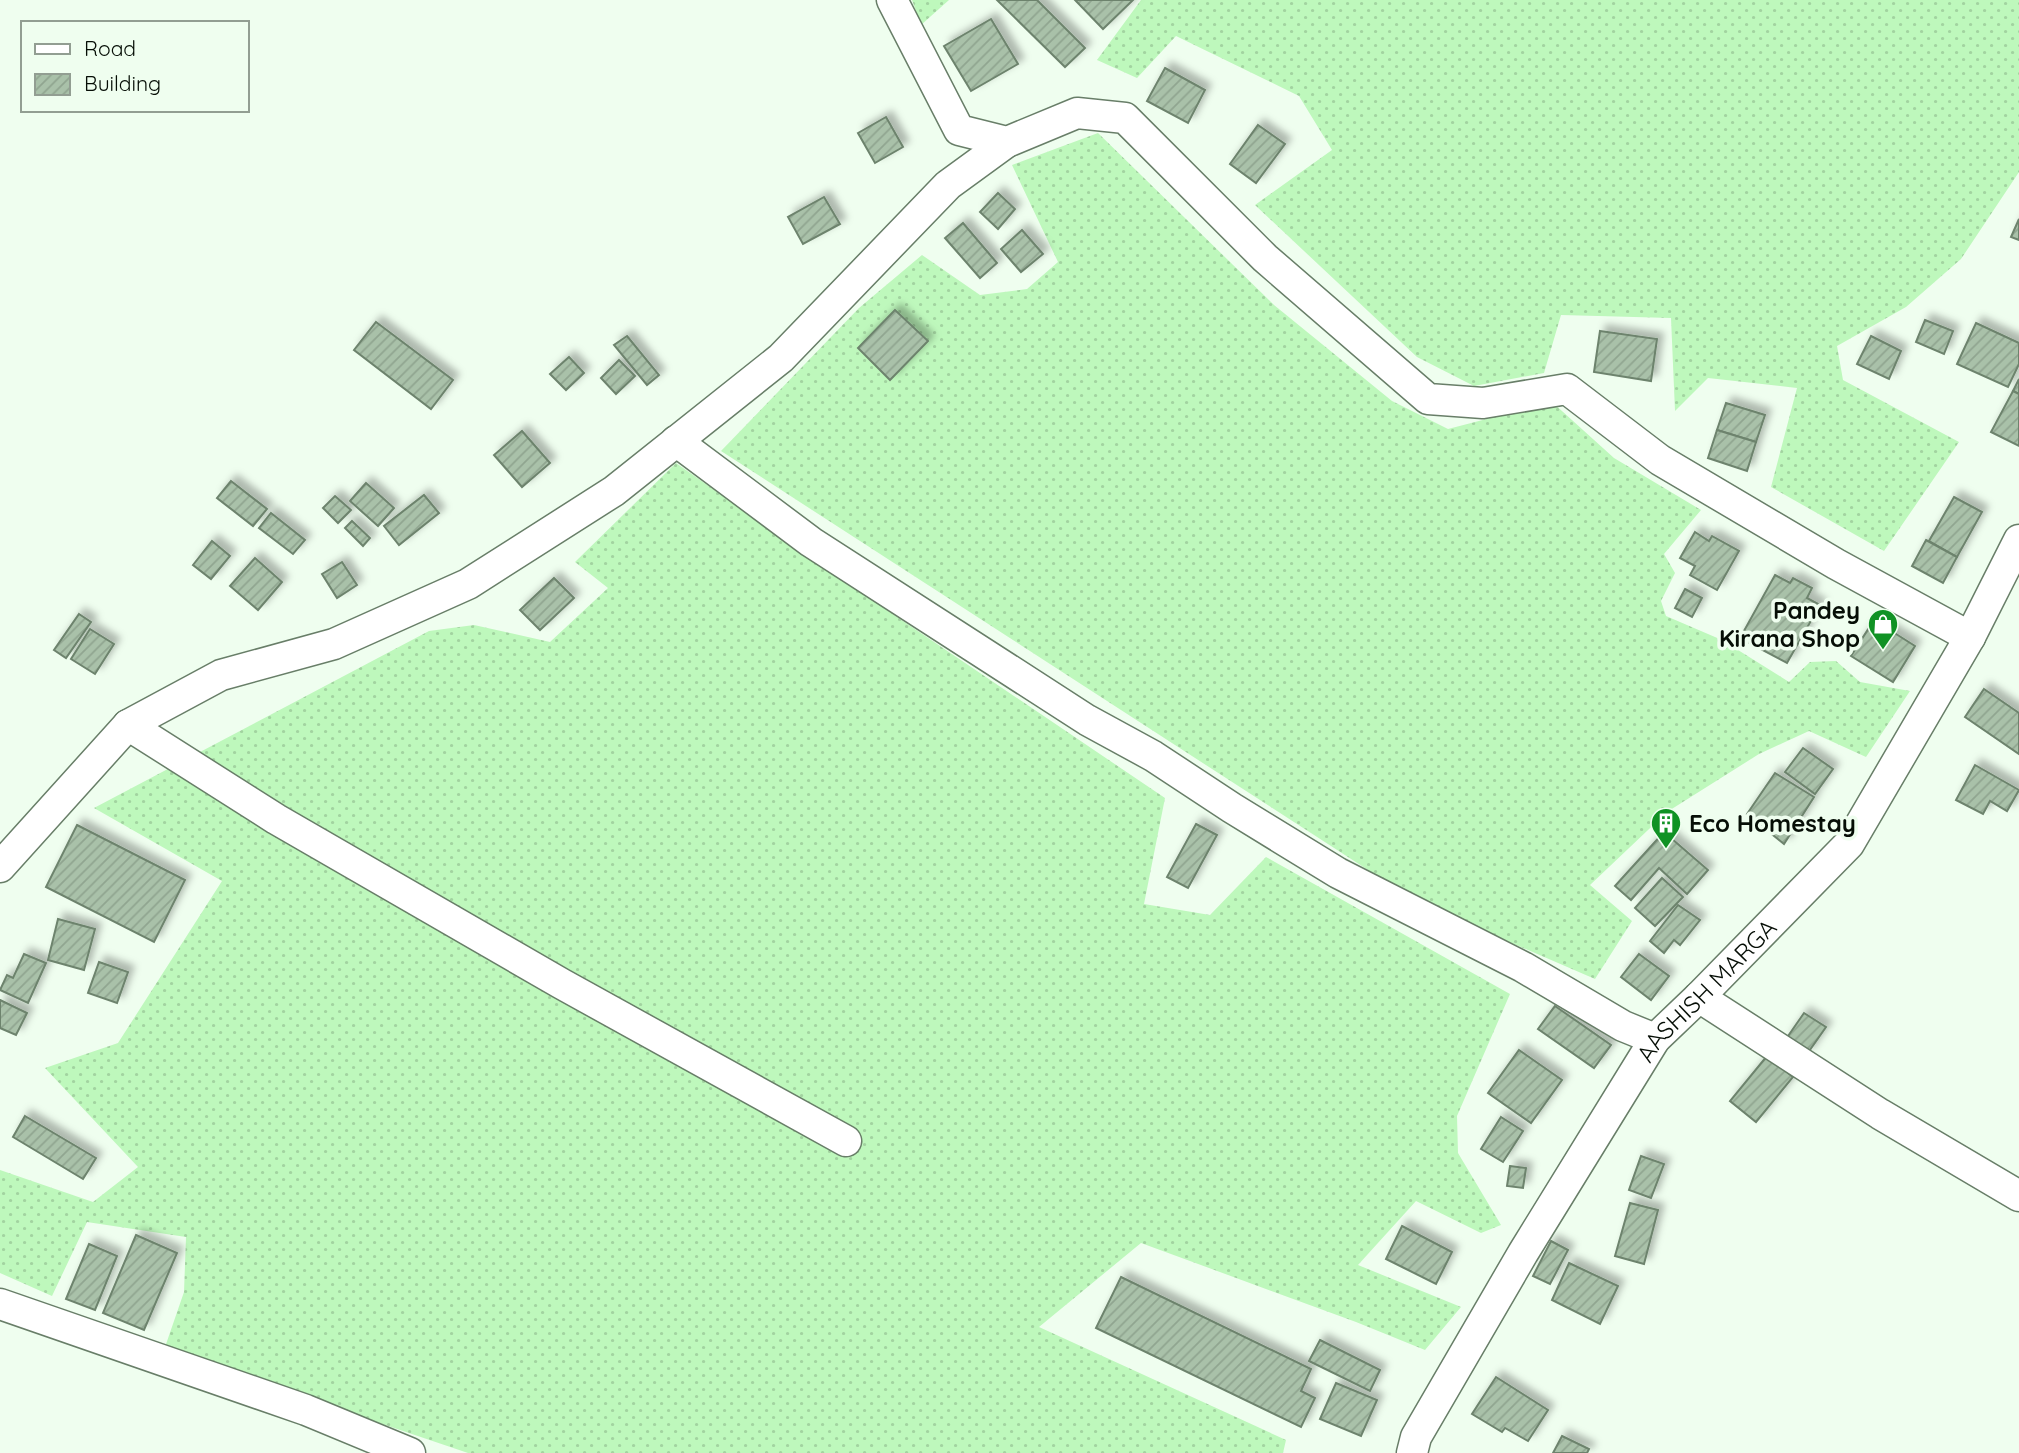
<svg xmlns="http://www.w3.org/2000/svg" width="2019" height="1453" viewBox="0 0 2019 1453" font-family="Quicksand,sans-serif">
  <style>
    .grass { fill: url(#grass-dots) }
    .building { fill: url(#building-hatch); stroke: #6d836d; stroke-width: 2; filter: url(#shadow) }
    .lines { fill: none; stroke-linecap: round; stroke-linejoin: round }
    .street-casing { stroke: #687e68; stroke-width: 33 }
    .street { stroke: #fff; stroke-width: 30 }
    .labels { text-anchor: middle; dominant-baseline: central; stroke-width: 7; stroke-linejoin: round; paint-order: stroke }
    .poi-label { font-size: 24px; font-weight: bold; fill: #060e06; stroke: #effeef; text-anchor: end }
    .street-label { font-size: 24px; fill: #060e06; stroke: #effeef }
  </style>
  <defs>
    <pattern id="grass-dots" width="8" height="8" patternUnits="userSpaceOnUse" patternTransform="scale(1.75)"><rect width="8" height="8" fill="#bef8bc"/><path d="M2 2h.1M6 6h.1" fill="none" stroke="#a2d3a0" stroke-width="1.8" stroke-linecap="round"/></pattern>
    <pattern id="building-hatch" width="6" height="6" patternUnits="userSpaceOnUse" patternTransform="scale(1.75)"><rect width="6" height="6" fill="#a9c1a9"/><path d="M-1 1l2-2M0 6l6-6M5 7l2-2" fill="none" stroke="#90a590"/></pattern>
    <filter id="shadow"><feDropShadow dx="6" dy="-6" stdDeviation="3.5" flood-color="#0004"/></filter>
  </defs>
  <rect width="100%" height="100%" fill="#effeef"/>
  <!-- grass -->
  <g class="grass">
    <path d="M912,0H949L921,25Z"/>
    <path d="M1141,0H2019V172L1961,259L1906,307L1837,346L1843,380L1959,442L1884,551L1771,487L1797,388L1708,378L1675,411L1671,318L1561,315L1544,373L1474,386L1417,357L1255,205L1332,150L1299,96L1176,36L1137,78L1097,60Z"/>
    <path d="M1098,133L1274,305L1392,401L1448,429L1552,402L1614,458L1701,510L1664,554L1675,573L1661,601L1666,616L1722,640L1789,682L1810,662L1836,661L1860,682L1910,691L1866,757L1809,731L1759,754L1667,812L1590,885L1632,921L1595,979L1419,903L721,451L859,308L922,255L980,295L1027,289L1058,262L1012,165Z"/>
    <path d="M676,463L838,577L1165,798L1144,904L1210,915L1266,857L1510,994L1457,1116L1458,1153L1501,1225L1481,1233L1416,1201L1358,1265L1461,1307L1425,1350L1356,1322L1141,1243L1039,1327L1286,1440L1283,1453H468L164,1350L184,1292L186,1237L87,1222L52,1296L0,1273V1170L93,1202L138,1167L45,1068L118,1043L222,881L94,808L429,631L474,625L550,642L608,588L575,562Z"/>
  </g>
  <!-- building -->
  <g class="building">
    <path d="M997,0H1037L1085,48L1065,67Z"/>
    <path d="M1075,0H1133L1103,29Z"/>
    <path d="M991,19L1018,64L971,91L944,46Z"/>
    <path d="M1165,68L1205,90L1188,123L1147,101Z"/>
    <path d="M886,117L903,147L875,163L858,133Z"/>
    <path d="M1258,125L1285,144L1256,183L1230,164Z"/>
    <path d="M998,193L1015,209L998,229L980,212Z"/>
    <path d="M824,197L840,224L803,244L788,217Z"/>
    <path d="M2019,219V240L2011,237Z"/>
    <path d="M963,223L997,263L980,278L945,238Z"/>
    <path d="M1022,230L1043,254L1021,272L1001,249Z"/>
    <path d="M895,310L928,341L890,380L858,348Z"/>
    <path d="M1925,320L1953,331L1944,354L1916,342Z"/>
    <path d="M376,322L453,380L431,409L354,350Z"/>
    <path d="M1976,323L2019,343V364L2008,387L1957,364Z"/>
    <path d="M1600,331L1657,339L1651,381L1594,372Z"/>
    <path d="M627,336L659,375L647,385L614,345Z"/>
    <path d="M1871,336L1901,351L1889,379L1857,364Z"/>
    <path d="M569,357L584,373L566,390L550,374Z"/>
    <path d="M619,360L635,376L616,394L601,378Z"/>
    <path d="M2019,379V394L2013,391Z"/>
    <path d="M2013,391L2019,394V446L1991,432Z"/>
    <path d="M1726,403L1765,415L1756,442L1717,430Z"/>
    <path d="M1717,430L1756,442L1747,471L1708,458Z"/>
    <path d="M522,431L550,463L522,487L494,455Z"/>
    <path d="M231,481L267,509L253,526L217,498Z"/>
    <path d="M366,483L394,508L378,526L350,501Z"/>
    <path d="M424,495L439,513L399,545L384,526Z"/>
    <path d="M335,496L351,510L338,523L323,508Z"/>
    <path d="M1954,497L1982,512L1957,557L1929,541Z"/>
    <path d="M271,513L305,540L293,554L259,528Z"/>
    <path d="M352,521L370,538L363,546L345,528Z"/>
    <path d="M1695,532L1709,541L1712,536L1739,551L1717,590L1690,575L1695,566L1680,558Z"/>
    <path d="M1926,540L1957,557L1943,583L1912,566Z"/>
    <path d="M212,541L230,556L211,579L193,565Z"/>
    <path d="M255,558L282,582L258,610L230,586Z"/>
    <path d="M342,562L357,585L337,598L322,574Z"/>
    <path d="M1775,575L1790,583L1793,578L1812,588L1807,598L1820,605L1787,663L1740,638Z"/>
    <path d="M554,578L574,598L540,630L520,610Z"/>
    <path d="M1685,589L1702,598L1692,617L1675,608Z"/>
    <path d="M79,614L91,622L66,658L54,650Z"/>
    <path d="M1874,620L1915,646L1893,682L1851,656Z"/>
    <path d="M90,629L114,644L95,674L71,659Z"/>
    <path d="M1984,689L2019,713V754L1965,717Z"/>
    <path d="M1803,748L1833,769L1815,794L1785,772Z"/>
    <path d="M1975,765L2019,790L2007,811L1990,801L1983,814L1956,800Z"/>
    <path d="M1775,773L1814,797L1784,844L1747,814Z"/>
    <path d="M1196,824L1217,835L1188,888L1167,877Z"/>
    <path d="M77,825L185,880L154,942L46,887Z"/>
    <path d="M1664,832L1708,870L1687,894L1659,868L1631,900L1615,886Z"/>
    <path d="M1662,878L1683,897L1655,926L1635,908Z"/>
    <path d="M1678,905L1700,920L1680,945L1674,940L1664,953L1650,941Z"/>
    <path d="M58,919L95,929L84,970L48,960Z"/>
    <path d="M24,954L46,963L28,1003L0,990L7,975L13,978Z"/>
    <path d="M1639,954L1669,976L1651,1000L1621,977Z"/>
    <path d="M99,962L128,972L117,1003L88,993Z"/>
    <path d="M0,1000L27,1013L16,1035L0,1028Z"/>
    <path d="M1555,1006L1611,1045L1594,1068L1538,1029Z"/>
    <path d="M1804,1013L1826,1027L1807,1054L1786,1039Z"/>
    <path d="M1519,1050L1562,1080L1531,1123L1488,1093Z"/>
    <path d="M1767,1056L1793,1077L1756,1122L1730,1101Z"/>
    <path d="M25,1116L96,1158L83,1179L13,1137Z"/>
    <path d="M1501,1117L1523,1131L1503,1162L1481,1149Z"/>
    <path d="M1641,1156L1664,1164L1651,1198L1629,1190Z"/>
    <path d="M1510,1166L1526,1168L1523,1188L1507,1186Z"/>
    <path d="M1630,1203L1658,1210L1644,1264L1615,1256Z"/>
    <path d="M1402,1226L1452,1252L1436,1284L1386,1259Z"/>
    <path d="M136,1235L177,1253L144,1330L103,1313Z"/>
    <path d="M1551,1241L1568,1250L1550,1284L1533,1276Z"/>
    <path d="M89,1244L117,1256L95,1310L66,1299Z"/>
    <path d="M1569,1263L1618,1286L1600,1324L1552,1300Z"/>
    <path d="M1121,1277L1311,1369L1301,1391L1315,1398L1301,1427L1096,1328Z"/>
    <path d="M1320,1340L1380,1370L1370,1391L1309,1361Z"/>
    <path d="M1496,1377L1548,1410L1528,1441L1505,1428L1502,1432L1472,1414Z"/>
    <path d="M1336,1383L1377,1400L1361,1436L1320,1419Z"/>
    <path d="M1562,1436L1589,1449L1587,1453H1553Z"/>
  </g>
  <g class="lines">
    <!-- street casing -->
    <g class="street-casing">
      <g id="street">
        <path d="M892,0L959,130L1007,142L1077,113L1125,118L1265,258L1428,399L1483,403L1567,389L1660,460L1836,564L1970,637"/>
        <path d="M676,441L811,542L1087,720L1153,756L1232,808L1338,873L1523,967L1623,1026L1655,1039"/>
        <path d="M128,725L276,819L562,984L846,1141"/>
        <path d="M0,867L128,725L221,675L334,644L468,584L614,491L781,358L948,185L1007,142"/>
        <path d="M1699,997L1880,1114L2019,1196"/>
        <path d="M0,1304L306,1410L410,1453"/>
        <path id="s1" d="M1412,1453L1416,1437L1523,1253L1655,1039L1699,997L1849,844L1970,637L2019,540"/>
      </g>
    </g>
    <!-- street -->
    <use href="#street" class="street"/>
  </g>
  <!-- icons -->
  <defs>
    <g id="shop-pin" transform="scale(1.575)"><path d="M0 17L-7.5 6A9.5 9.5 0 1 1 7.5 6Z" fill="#109224" stroke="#effeef"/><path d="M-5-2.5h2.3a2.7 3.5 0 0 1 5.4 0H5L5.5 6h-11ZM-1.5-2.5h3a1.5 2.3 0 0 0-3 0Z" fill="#fff"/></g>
    <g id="building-pin" transform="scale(1.575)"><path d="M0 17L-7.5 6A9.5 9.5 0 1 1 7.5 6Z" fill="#109224" stroke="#effeef"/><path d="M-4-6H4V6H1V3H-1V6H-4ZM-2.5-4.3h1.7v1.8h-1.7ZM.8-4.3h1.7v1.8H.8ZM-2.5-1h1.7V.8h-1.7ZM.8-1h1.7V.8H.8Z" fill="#fff"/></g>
  </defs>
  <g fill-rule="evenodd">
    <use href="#shop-pin" x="1883" y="624"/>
    <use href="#building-pin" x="1666" y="823"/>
  </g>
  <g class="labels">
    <!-- poi labels -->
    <g class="poi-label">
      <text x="1860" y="610">Pandey<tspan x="1860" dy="28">Kirana Shop</tspan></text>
      <text x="1689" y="823" text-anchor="start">Eco Homestay</text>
    </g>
    <!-- street labels -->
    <g class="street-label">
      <text stroke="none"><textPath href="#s1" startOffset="551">AASHISH MARGA</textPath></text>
    </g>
  </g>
  <!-- legend -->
  <rect x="21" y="21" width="228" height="91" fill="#effeef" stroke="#929e92" stroke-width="2"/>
  <rect x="35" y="44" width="35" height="10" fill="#ffffff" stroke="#929e92" stroke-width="2"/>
  <text x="84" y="56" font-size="21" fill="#060e06">Road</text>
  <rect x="35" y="74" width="35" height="21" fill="url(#building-hatch)" stroke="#929e92" stroke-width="2"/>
  <text x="84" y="91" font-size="21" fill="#060e06">Building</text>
</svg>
